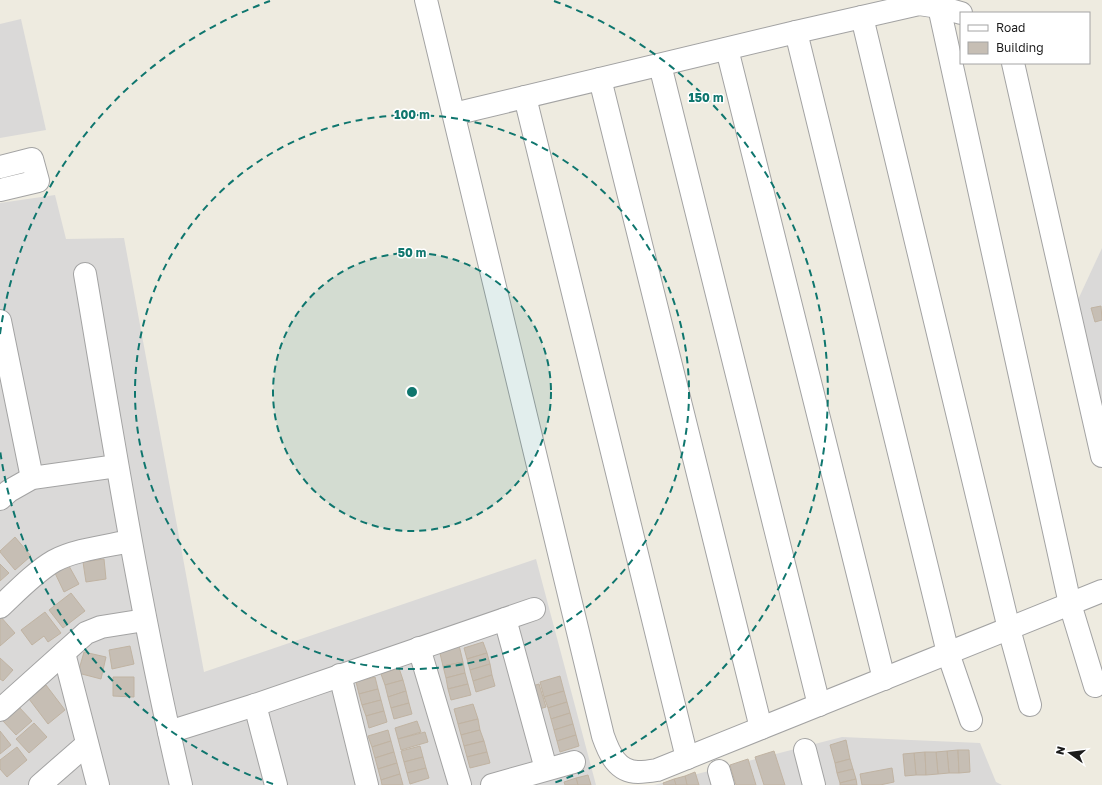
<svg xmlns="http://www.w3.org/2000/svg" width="1102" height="785" viewBox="0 0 1102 785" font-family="'Golos Text',sans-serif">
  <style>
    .residential { fill: #dad9d8 }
    .building { fill: #c6beb4; stroke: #c0b3a2 }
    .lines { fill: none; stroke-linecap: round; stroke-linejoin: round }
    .minor-casing { stroke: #a3a3a3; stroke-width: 24 }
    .minor { stroke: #fff; stroke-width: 22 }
    .ring { fill: none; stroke: #0f766e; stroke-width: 2; stroke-dasharray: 7 5 }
    .centre { fill: #0f766e; stroke: #fff; stroke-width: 2 }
    .ring-label { font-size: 12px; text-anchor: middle; font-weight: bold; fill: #0f766e; stroke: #fff; stroke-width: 3; stroke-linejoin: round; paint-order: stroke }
  </style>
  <rect width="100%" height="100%" fill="#eeebe0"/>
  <!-- residential -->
  <g class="residential">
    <path d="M21,19L46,130L0,138V24Z"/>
    <path d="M55,195L66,239L124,238L204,672L536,559L596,785H0V203Z"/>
    <path d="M1102,248V407L1076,304Z"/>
    <path d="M842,737L980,743L996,782L1002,785H654Z"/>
  </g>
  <!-- building -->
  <g class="building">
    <path d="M1101,306L1102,320L1095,322L1091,308Z"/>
    <path d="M15,537L31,556L15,570L0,552V551Z"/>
    <path d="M104,559L106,579L86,582L83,562Z"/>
    <path d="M0,564L9,573L0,581Z"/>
    <path d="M69,566L79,584L64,592L55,573Z"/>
    <path d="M71,593L85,611L63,628L49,610Z"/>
    <path d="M45,612L61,633L48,642L44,636L32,645L21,630Z"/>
    <path d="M0,616L15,633L0,646Z"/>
    <path d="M458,641L463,662L443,666L438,645Z"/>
    <path d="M483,642L487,653L467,659L464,648Z"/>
    <path d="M130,646L134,664L112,669L109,650Z"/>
    <path d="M84,652L106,657L101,679L78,673Z"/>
    <path d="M487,653L490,664L470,670L467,659Z"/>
    <path d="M0,658L13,670L3,681L0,679Z"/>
    <path d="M463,662L465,673L446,678L443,666Z"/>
    <path d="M490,664L492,675L473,681L470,670Z"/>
    <path d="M399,668L403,680L385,685L381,674Z"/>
    <path d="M465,673L468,684L448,689L446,678Z"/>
    <path d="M492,675L495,686L476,692L473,681Z"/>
    <path d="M560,676L564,691L544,697L540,682Z"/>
    <path d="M113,677H134V697L113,696Z"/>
    <path d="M375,677L378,689L359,694L356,682Z"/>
    <path d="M403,680L406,691L388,697L385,685Z"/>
    <path d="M468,684L471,695L451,700L448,689Z"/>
    <path d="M539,684L546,707L536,710L529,687Z"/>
    <path d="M46,685L65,710L48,724L29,699Z"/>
    <path d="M378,689L381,700L362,705L359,694Z"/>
    <path d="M406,691L409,703L391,708L388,697Z"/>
    <path d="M564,691L567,702L548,708L544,697Z"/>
    <path d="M381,700L384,711L366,716L362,705Z"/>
    <path d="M567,702L570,713L551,719L548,708Z"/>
    <path d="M409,703L412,714L394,719L391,708Z"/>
    <path d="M473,704L478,719L458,724L454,709Z"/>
    <path d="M19,707L32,721L16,735L3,721Z"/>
    <path d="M384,711L387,722L369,728L366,716Z"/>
    <path d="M570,713L573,724L554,730L551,719Z"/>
    <path d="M478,719L480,730L461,735L458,724Z"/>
    <path d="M417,721L421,732L398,739L395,728Z"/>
    <path d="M34,723L47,737L29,753L16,739Z"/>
    <path d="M573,724L576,735L557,741L554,730Z"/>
    <path d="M388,730L391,741L372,747L368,736Z"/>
    <path d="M480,730L484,741L464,746L461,735Z"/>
    <path d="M0,731L11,745L0,754Z"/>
    <path d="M425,732L428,742L401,750L398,739Z"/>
    <path d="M576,735L579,746L560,752L557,741Z"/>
    <path d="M846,740L850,759L835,763L830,745Z"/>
    <path d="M391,741L394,752L375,758L372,747Z"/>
    <path d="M484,741L487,752L467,757L464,746Z"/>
    <path d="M420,746L423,757L404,762L401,751Z"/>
    <path d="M17,747L27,760L7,777L0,769V760Z"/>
    <path d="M958,750L959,773H949L947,751Z"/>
    <path d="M958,750H969L970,772L959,773Z"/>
    <path d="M774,751L785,785H764L755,757Z"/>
    <path d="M947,751L949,773L938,774L936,752Z"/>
    <path d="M394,752L397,763L378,769L375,758Z"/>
    <path d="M487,752L490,763L470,768L467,757Z"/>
    <path d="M925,752L926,775H916L914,753Z"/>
    <path d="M925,752H936L938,774L926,775Z"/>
    <path d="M914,753L916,775L905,776L903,754Z"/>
    <path d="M423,757L426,768L407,773L404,762Z"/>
    <path d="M748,759L756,785H736L730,765Z"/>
    <path d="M850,759L853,769L837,773L835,763Z"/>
    <path d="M397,763L400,774L381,780L378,769Z"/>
    <path d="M426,768L429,778L410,784L407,773Z"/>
    <path d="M892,768L894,782L880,785H862L860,774Z"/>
    <path d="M853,769L856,779L840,783L837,773Z"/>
    <path d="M695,772L699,785H687L685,776Z"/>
    <path d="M400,774L403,785H382L381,780Z"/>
    <path d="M588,775L591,785H578L576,778Z"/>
    <path d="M685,776L687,785H676L674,779Z"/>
    <path d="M576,778L578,785H565L564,782Z"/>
    <path d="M674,779L676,785H664L663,783Z"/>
    <path d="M856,779L857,785H840V783Z"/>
  </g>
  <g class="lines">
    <!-- minor casing -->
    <g class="minor-casing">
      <g id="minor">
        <path d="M426,0L603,736C609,753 617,772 638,772C644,772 651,771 657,770L1102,591"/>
        <path d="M939,7L1070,604L1095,686"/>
        <path d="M862,17L1009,629L1030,705"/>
        <path d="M796,32L948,653L971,720"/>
        <path d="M727,49L884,679"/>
        <path d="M1013,63L1102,456"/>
        <path d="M660,65L819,705"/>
        <path d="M600,79L761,728"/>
        <path d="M525,97L687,758"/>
        <path d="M454,114L796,32L919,4L939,7L961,13"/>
        <path d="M0,167L32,159L38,181L0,190"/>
        <path d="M85,274C114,445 141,616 181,785"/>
        <path d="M0,321L32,478"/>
        <path d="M0,499L9,491L32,478L117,466"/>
        <path d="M0,607C16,592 35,572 54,561C74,550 107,546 130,541"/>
        <path d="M505,619L546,769"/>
        <path d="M419,648L460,785"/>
        <path d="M64,653L98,785"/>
        <path d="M340,675L367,785"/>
        <path d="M255,705L276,785"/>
        <path d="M0,710L86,633L101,627L145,620"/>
        <path d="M169,732L255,705L534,609"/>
        <path d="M805,750L814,785"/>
        <path d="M719,771L723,785"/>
        <path d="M40,785L87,744"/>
        <path d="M492,785L574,762"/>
      </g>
    </g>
    <!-- minor -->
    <use href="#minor" class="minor"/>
  </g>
  <!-- distance rings -->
  <circle cx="412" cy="392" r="139" fill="#0f766e" fill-opacity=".12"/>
  <g class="ring">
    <circle cx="412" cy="392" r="139"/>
    <circle cx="412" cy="392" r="277"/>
    <path d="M273 784A416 416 0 0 1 0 450M0 334A416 416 0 0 1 270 1M554 1A416 416 0 0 1 551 784"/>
  </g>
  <circle cx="412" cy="392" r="6" class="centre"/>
  <g class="ring-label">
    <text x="706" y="102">150 m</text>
    <text x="412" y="119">100 m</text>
    <text x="412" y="257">50 m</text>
  </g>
  <!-- legend -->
  <rect x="960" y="12" width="130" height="52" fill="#ffffff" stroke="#a4a4a4"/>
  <rect x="968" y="25" width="20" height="6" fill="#ffffff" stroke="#a4a4a4"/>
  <text x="996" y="32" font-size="12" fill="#1c1c1c">Road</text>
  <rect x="968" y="42" width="20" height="12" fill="#c6beb4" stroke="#a4a4a4"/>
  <text x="996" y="52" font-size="12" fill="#1c1c1c">Building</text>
  <!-- north arrow -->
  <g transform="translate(1070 753) rotate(284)" stroke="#ffffff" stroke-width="3" paint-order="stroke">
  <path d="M0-3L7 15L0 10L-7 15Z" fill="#1c1c1c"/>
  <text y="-6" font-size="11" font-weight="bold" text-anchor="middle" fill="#1c1c1c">N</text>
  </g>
</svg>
